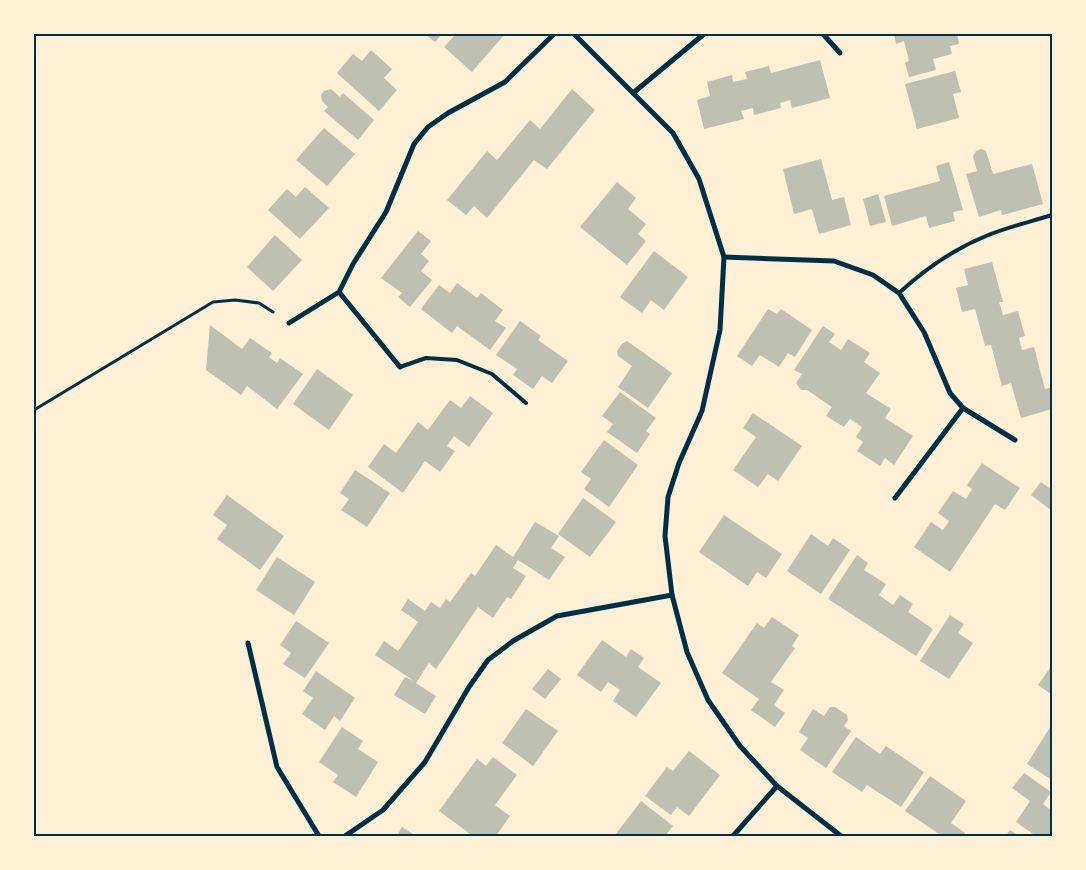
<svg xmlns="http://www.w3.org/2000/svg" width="1086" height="870" viewBox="0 0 1086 870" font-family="'Noto Serif',serif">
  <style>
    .building { fill: #bec0b2 }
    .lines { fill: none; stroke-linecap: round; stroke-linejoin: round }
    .path { stroke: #003049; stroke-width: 3 }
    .service { stroke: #003049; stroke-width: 4 }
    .minor { stroke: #003049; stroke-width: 5 }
    .neatline { fill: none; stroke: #003049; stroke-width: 2 }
  </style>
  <rect width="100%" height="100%" fill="#fdf0d5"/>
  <!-- building -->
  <g class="building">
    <path d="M425,34H442L435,42Z"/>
    <path d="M456,34H505L472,72L444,47Z"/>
    <path d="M894,34H957L959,44L950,46L952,54L933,59L936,70L909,77L905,63L909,61L904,41L896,44Z"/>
    <path d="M371,50L392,69L384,78L397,90L379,111L337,73L353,54L362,61Z"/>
    <path d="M820,60L830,98L792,108L790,100L780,103L781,108L754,115L753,108L741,111L744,119L704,129L697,100L710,96L707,82L732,75L733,82L747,79L745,72L769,66L771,73Z"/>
    <path d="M955,71L961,92L953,94L959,118L917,129L905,84Z"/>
    <path d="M331,89L340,97L343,93L374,120L358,140L324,111L328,107L322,101L321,95L324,91Z"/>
    <path d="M572,89L595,110L547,169L534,160L487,218L474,206L466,215L447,200L487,151L497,160L530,120L540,129Z"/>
    <path d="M324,128L355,154L327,186L296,160Z"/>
    <path d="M981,149L986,151L993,174L1032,164L1043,204L1002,215L1001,210L979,217L966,174L977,171L973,156L976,151Z"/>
    <path d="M821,159L832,200L844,197L851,225L819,234L812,209L794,214L783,169Z"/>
    <path d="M949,162L963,210L953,212L955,221L929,228L926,216L892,226L884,196L940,181L936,166Z"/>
    <path d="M617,182L636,198L628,209L646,224L638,234L646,241L627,265L580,227Z"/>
    <path d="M305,187L329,208L300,239L268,210L287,189L296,197Z"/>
    <path d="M878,194L886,222L870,226L863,199Z"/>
    <path d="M418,231L431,241L421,254L429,261L421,271L432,280L410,307L398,297L402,293L381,278Z"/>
    <path d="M275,235L302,260L273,291L247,267Z"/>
    <path d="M654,251L688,277L664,310L651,300L642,313L620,297Z"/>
    <path d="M992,262L1003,302H999L1003,315L1018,311L1025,336L1019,338L1022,350L1034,347L1045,389L1052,387V409L1021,418L1011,383L1002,386L991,345L985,346L975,309L962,312L956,288L968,285L964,269Z"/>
    <path d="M457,283L477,298L481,293L503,310L495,321L506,328L490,350L457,326L452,333L421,309L439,285L450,293Z"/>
    <path d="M768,309L777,314L781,309L812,330L795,357L788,353L779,367L760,355L752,366L737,356Z"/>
    <path d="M520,321L541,336L538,340L568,361L552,383L542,376L533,389L513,375L517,369L496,355Z"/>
    <path d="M210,325L242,349L250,338L272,353L269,357L277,363L280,358L303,374L277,409L247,386L241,395L206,370Z"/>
    <path d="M823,326L835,334L829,342L841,350L848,339L870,353L864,362L880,373L866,393L891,409L885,418L913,436L894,465L885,458L880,466L857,451L863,442L856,437L862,427L850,419L844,427L826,416L832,407L807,390H801L796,383L802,374L794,370Z"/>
    <path d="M627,341L672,373L648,408L618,387L632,366L618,356L617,351L622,344Z"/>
    <path d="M317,369L353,395L329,430L293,404Z"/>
    <path d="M620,392L656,418L646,431L650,434L637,453L607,432L613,424L602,416Z"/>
    <path d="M470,396L493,413L469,447L454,436L447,446L455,451L440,472L425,461L403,493L368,467L384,444L396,453L418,422L428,430L450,400L461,408Z"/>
    <path d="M753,413L802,446L778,481L768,474L758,487L733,470L756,437L743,428Z"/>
    <path d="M604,440L638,465L609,507L584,489L591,479L581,472Z"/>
    <path d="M982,463L1020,488L1005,510L995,504L950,572L914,547L931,522L943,530L949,521L938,513L953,491L966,499L972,489L967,485Z"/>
    <path d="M355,470L390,493L367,527L341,510L349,499L340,493Z"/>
    <path d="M1041,482L1052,490V511L1031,495Z"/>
    <path d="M227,495L284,536L260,570L217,539L227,525L213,515Z"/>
    <path d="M583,498L616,522L590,557L558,534Z"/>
    <path d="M724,515L782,554L766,578L757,572L748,586L699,552Z"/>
    <path d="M535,522L559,536L551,548L565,557L549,580L518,560L513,568L526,576L511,599L507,597L493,618L478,607L436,669L429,663L416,683L436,696L425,714L394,695L405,677L414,681L375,655L384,641L398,651L418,622L401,610L408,599L425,611L431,602L440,608L446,599L450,602L471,573L475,576L496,545L513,557Z"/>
    <path d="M811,534L828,546L833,538L850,550L821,594L787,571Z"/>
    <path d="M857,555L868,563L864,570L886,584L879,595L893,605L900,595L913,604L908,612L933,629L916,656L828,599Z"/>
    <path d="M277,557L315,582L294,615L256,590Z"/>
    <path d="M950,615L964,624L958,633L973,643L949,679L920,661Z"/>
    <path d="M772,617L799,635L792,646L795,648L771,682L784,690L774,705L785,713L775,727L751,710L759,699L722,673L757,623L764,628Z"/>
    <path d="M296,621L329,643L305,678L283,664L291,653L280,645Z"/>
    <path d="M602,640L626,657L631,649L644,658L638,667L661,683L636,717L613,701L620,690L608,682L601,692L577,675Z"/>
    <path d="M1052,665V695L1038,685Z"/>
    <path d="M548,669L561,679L545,699L532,689Z"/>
    <path d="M316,671L355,698L340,721L334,716L325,730L302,714L313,698L303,691Z"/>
    <path d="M830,707H835L847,715L848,720L844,726L851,731L826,768L800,750L808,738L799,732L813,709L824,716Z"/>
    <path d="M526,709L558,731L533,766L502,743Z"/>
    <path d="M1052,724V780L1027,764Z"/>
    <path d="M342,727L363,741L358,749L378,762L356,797L333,782L338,775L319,762Z"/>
    <path d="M856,737L880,754L886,746L924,772L901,807L867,785L862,792L832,772Z"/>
    <path d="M689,751L720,775L689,816L677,807L671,815L645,796L667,767L673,771Z"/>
    <path d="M493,757L517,775L495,805L510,816L496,836H473L439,811L477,759L486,766Z"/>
    <path d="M1024,773L1051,792L1043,804L1052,811V836H1036L1016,822L1030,801L1012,788Z"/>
    <path d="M930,776L966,801L951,823L965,833L963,836H942L905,811Z"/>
    <path d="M641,801L673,826L665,836H616L615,835Z"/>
    <path d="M402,827L416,836H397Z"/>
    <path d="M1010,830L1019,836H1006Z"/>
  </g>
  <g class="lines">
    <!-- path -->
    <path class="path" d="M34,410L213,302L235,300L259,303L273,312"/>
    <!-- service -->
    <g class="service">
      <path d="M899,293C924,270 954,249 986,236C1007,227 1030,222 1052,215"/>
      <path d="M400,367L426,358L457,360L492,374L526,403"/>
    </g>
    <!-- minor -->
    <g class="minor">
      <path d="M574,34L673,133L699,179L724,257L720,330L702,411L679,463L668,497L665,536L672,595L687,652L708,700L740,746L777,786L841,836"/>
      <path d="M823,34L840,53"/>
      <path d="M633,93L704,34"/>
      <path d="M724,257L834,261L873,275L899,293L924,332L950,393L963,408L1015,440"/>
      <path d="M339,292L400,367"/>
      <path d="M289,323L339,292L353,264L386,212L414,144L428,127L448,113L505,82L554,34"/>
      <path d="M895,498L963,408"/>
      <path d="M248,643L277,767L319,836"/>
      <path d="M345,836L383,810L425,762L469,687L488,660L513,641L557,616L672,595"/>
      <path d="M733,836L777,786"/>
    </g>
  </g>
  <!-- border -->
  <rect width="1086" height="870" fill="none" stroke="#fdf0d5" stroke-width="70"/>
  <rect x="35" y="35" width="1016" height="800" class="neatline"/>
</svg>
